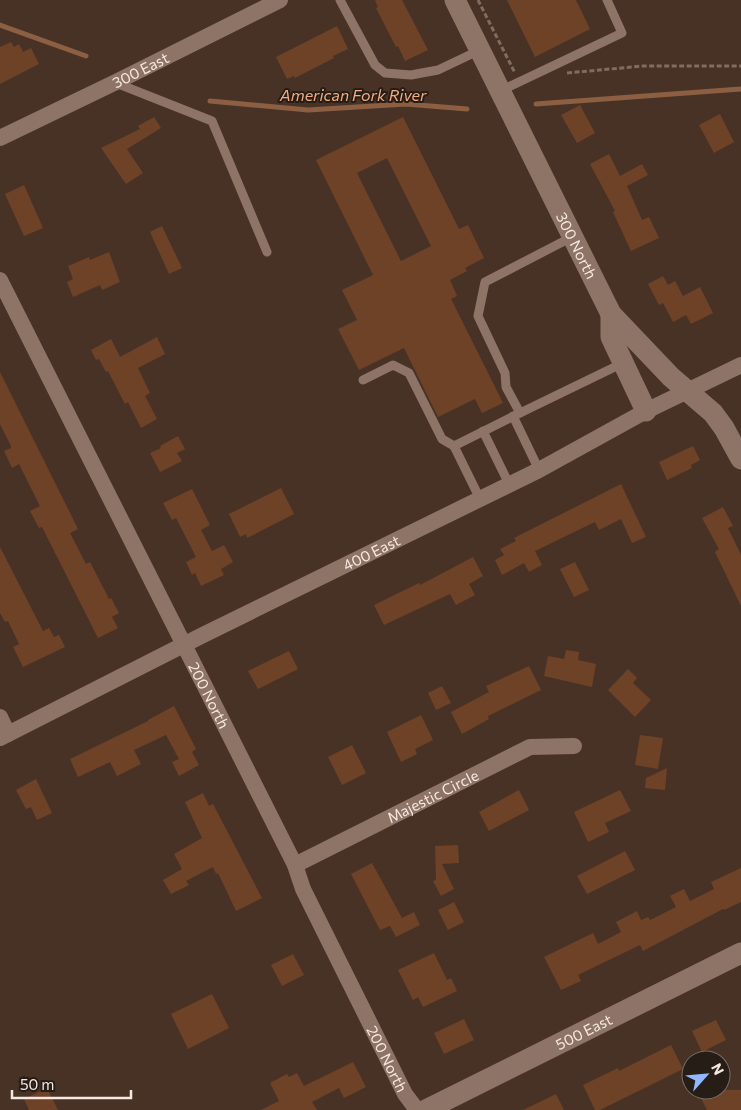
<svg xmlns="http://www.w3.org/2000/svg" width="741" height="1110" viewBox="0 0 741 1110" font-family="Commissioner,sans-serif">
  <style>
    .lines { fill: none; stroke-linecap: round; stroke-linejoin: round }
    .stream { stroke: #8c5f43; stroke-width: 5 }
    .building { fill: #6d4227; fill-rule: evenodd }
    .path { stroke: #806c61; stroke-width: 3; stroke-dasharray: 5 2.5; stroke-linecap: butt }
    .service { stroke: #8d7466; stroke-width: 9 }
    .minor { stroke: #8d7466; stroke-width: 16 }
    .tertiary { stroke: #8d7466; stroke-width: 21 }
    .labels { text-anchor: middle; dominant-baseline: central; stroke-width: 4; stroke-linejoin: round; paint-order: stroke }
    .street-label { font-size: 15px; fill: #f6e8e0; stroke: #271d17 }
    .water-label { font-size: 16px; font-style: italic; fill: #f3ab80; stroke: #271d17 }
  </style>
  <rect width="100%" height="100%" fill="#483226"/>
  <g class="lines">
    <!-- stream -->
    <g class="stream">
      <path d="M0,25L86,56"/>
      <path d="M210,101L308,110L406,104L467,109"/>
      <path d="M536,104L741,89"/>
    </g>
  </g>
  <!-- building -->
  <g class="building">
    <path d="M375,0H402L428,50L405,61L398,46L396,47L376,8L378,7Z"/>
    <path d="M507,0H576L590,29L535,57Z"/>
    <path d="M337,26L348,49L333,56L334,58L295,78L294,76L287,79L276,57Z"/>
    <path d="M11,42L14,47L19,44L23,52L31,48L39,64L0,84V47Z"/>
    <path d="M580,105L595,133L577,143L561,115Z"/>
    <path d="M720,114L734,142L714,153L699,125Z"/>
    <path d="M154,117L161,128L127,149L143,173L126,184L101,148L140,129L138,126Z"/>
    <path d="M403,117L459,229L468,225L484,258L465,268L467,271L450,280L457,296L451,299L503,403L482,413L475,399L438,417L404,348L359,370L338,329L357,320L342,290L373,275L316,160ZM387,158L431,246L401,261L357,173Z"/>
    <path d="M609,154L620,176L642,164L648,175L627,186L642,220L649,217L659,238L631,251L613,212L615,211L590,164Z"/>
    <path d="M24,185L43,228L24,236L5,194Z"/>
    <path d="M162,226L182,268L169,274L150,232Z"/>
    <path d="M109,252L120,282L102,290L100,285L73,297L67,282L73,279L68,266L89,257L90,260Z"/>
    <path d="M663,276L668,285L675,281L683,296L700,287L713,313L691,324L686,315L673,322L663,303L659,305L648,284Z"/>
    <path d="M157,337L165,354L138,368L150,393L145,396L157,419L141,428L128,402L125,404L108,371L106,372L99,359L96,360L91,350L111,339L120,357Z"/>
    <path d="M0,372L78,529L70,533L86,564L90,562L109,599L111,598L119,613L112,617L118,628L98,638L42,527L39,528L30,511L40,506L19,464L12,468L4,451L11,448V446L0,424Z"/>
    <path d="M178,436L185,449L177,453L182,461L160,472L150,453L161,448L160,446Z"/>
    <path d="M693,446L700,460L691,465L692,468L667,480L659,462Z"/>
    <path d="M621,484L646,537L632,543L621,519L599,530L595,522L535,551L542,565L529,572L524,563L502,575L495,560L504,555L500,549L516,541L514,538Z"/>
    <path d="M281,488L294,514L247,538L246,534L240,537L229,514Z"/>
    <path d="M192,489L210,525L201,530L212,551L224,545L233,562L221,569L224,575L201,586L195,573L192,575L186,562L196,557L176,518L172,520L163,503Z"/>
    <path d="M723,507L733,526L728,528L741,555V606L715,552L719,549L702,518Z"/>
    <path d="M0,547L43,631L49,628L54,637L59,635L65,647L23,667L13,647L19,644L8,621L5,622L0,613Z"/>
    <path d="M473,557L483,576L469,584L475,595L456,605L450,594L384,625L374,605L419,583L420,585Z"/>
    <path d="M575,562L589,590L574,597L560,569Z"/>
    <path d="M566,650L579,652L578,660L596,664L592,687L544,676L548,656L564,659Z"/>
    <path d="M289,651L298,669L258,689L248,671Z"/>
    <path d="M529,666L541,690L488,716L489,719L462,734L451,712L489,692L486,686Z"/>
    <path d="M628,669L637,678L633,683L651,700L635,717L608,690Z"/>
    <path d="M442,686L451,703L436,710L428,693Z"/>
    <path d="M174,706L196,749L192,752L199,765L179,776L172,762L179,759L166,735L134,750L141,764L117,776L110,762L78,777L70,759L148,721V720Z"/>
    <path d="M421,715L433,740L415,749L417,754L401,762L387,732Z"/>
    <path d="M640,735L663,738L658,769L635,765Z"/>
    <path d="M352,745L366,773L342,785L328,757Z"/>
    <path d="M667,768L665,790L645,788L646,778Z"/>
    <path d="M36,779L52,813L37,820L31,807L26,809L16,790Z"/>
    <path d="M519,790L529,810L489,831L479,812Z"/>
    <path d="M620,790L631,811L605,823L609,832L588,842L574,812Z"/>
    <path d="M203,793L209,806L213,804L262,898L236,911L218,873L216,874L213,867L186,881L189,885L171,894L163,880L182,869L174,854L202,838L185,802Z"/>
    <path d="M458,845L459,863L442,864L454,889L441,896L433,881L436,880L435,846Z"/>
    <path d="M625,851L635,870L587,894L577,876Z"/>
    <path d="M372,863L402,918L414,912L420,925L396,937L390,926L380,930L351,874Z"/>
    <path d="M741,868V902L724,910L723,909L643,951L640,945L578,975L581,981L561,990L544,957L593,933L598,944L621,932L616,922L637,911L641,920L648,917L650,920L676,907L670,896L684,889L690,901L714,889L711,882Z"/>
    <path d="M454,902L464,922L448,930L438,910Z"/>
    <path d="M434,953L447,980L451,978L457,991L423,1007L418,997L413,1000L398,970Z"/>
    <path d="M293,954L304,975L282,986L271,965Z"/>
    <path d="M212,994L229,1028L188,1049L171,1014Z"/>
    <path d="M464,1019L474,1040L444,1054L434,1033Z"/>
    <path d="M716,1020L726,1040L702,1052L692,1031Z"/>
    <path d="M671,1045L683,1069L600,1110H595L583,1085L618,1068L619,1071Z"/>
    <path d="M353,1062L366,1087L344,1098L339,1088L312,1102L317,1110H261L279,1101L270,1083L287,1074L289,1077L297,1073L304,1086Z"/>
    <path d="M47,1088L58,1110H29L24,1099Z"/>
    <path d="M697,1090H741V1110H707Z"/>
    <path d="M556,1094L564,1110H523Z"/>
  </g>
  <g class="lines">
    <!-- path -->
    <g class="path">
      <path d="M478,0L515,73"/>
      <path d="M567,73L643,66H741"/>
    </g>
    <!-- service -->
    <g class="service">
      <path d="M340,0L375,65L385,73L411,75L438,70L480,50"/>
      <path d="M116,83L212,121L267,252"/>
      <path d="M500,91L622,33L607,0"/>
      <path d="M363,380L393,365L409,373L442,439L454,446L520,413L506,387L505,373L478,316L485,282L572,237"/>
      <path d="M520,413L623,363"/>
      <path d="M513,416L539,470"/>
      <path d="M483,431L509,484"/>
      <path d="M454,446L480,499"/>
    </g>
    <!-- minor -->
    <g class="minor">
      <path id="s1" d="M0,138L116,82L280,0"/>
      <path id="s2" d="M0,280L295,865L303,889L405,1094L417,1110"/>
      <path d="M0,717L8,734"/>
      <path id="s3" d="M0,738L203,635L539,470L646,411L741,365"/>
      <path id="s4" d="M295,865L530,747L574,746"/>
    </g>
    <!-- tertiary -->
    <g class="tertiary">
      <path id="s5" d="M455,0L611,314L671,377L713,413L724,428L741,459"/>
      <path d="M611,314V337L646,411"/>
      <path id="s6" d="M426,1110L741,953"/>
    </g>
  </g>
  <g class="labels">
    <!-- street labels -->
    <g class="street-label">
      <text stroke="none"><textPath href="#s1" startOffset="156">300 East</textPath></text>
      <text stroke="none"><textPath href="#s5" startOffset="274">300 North</textPath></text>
      <text stroke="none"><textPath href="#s3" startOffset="415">400 East</textPath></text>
      <text stroke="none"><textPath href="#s2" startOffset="465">200 North</textPath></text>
      <text stroke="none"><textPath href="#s4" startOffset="154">Majestic Circle</textPath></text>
      <text stroke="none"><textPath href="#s6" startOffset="176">500 East</textPath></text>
      <text stroke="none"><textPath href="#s2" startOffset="870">200 North</textPath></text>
    </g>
    <!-- water labels -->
    <g class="water-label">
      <text x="353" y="94">American Fork River</text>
    </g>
  </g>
  <!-- north arrow -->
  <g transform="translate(706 1075) rotate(63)"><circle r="24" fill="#271d17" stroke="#7a6e67"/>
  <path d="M0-4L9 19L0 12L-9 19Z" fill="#91b8fd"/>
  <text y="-8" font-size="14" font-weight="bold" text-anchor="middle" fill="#f6e8e0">N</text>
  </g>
  <!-- scale -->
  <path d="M12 1090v8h119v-8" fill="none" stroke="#f6e8e0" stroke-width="2.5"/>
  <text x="20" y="1090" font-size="15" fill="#f6e8e0" stroke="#271d17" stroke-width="4" paint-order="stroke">50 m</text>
</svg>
